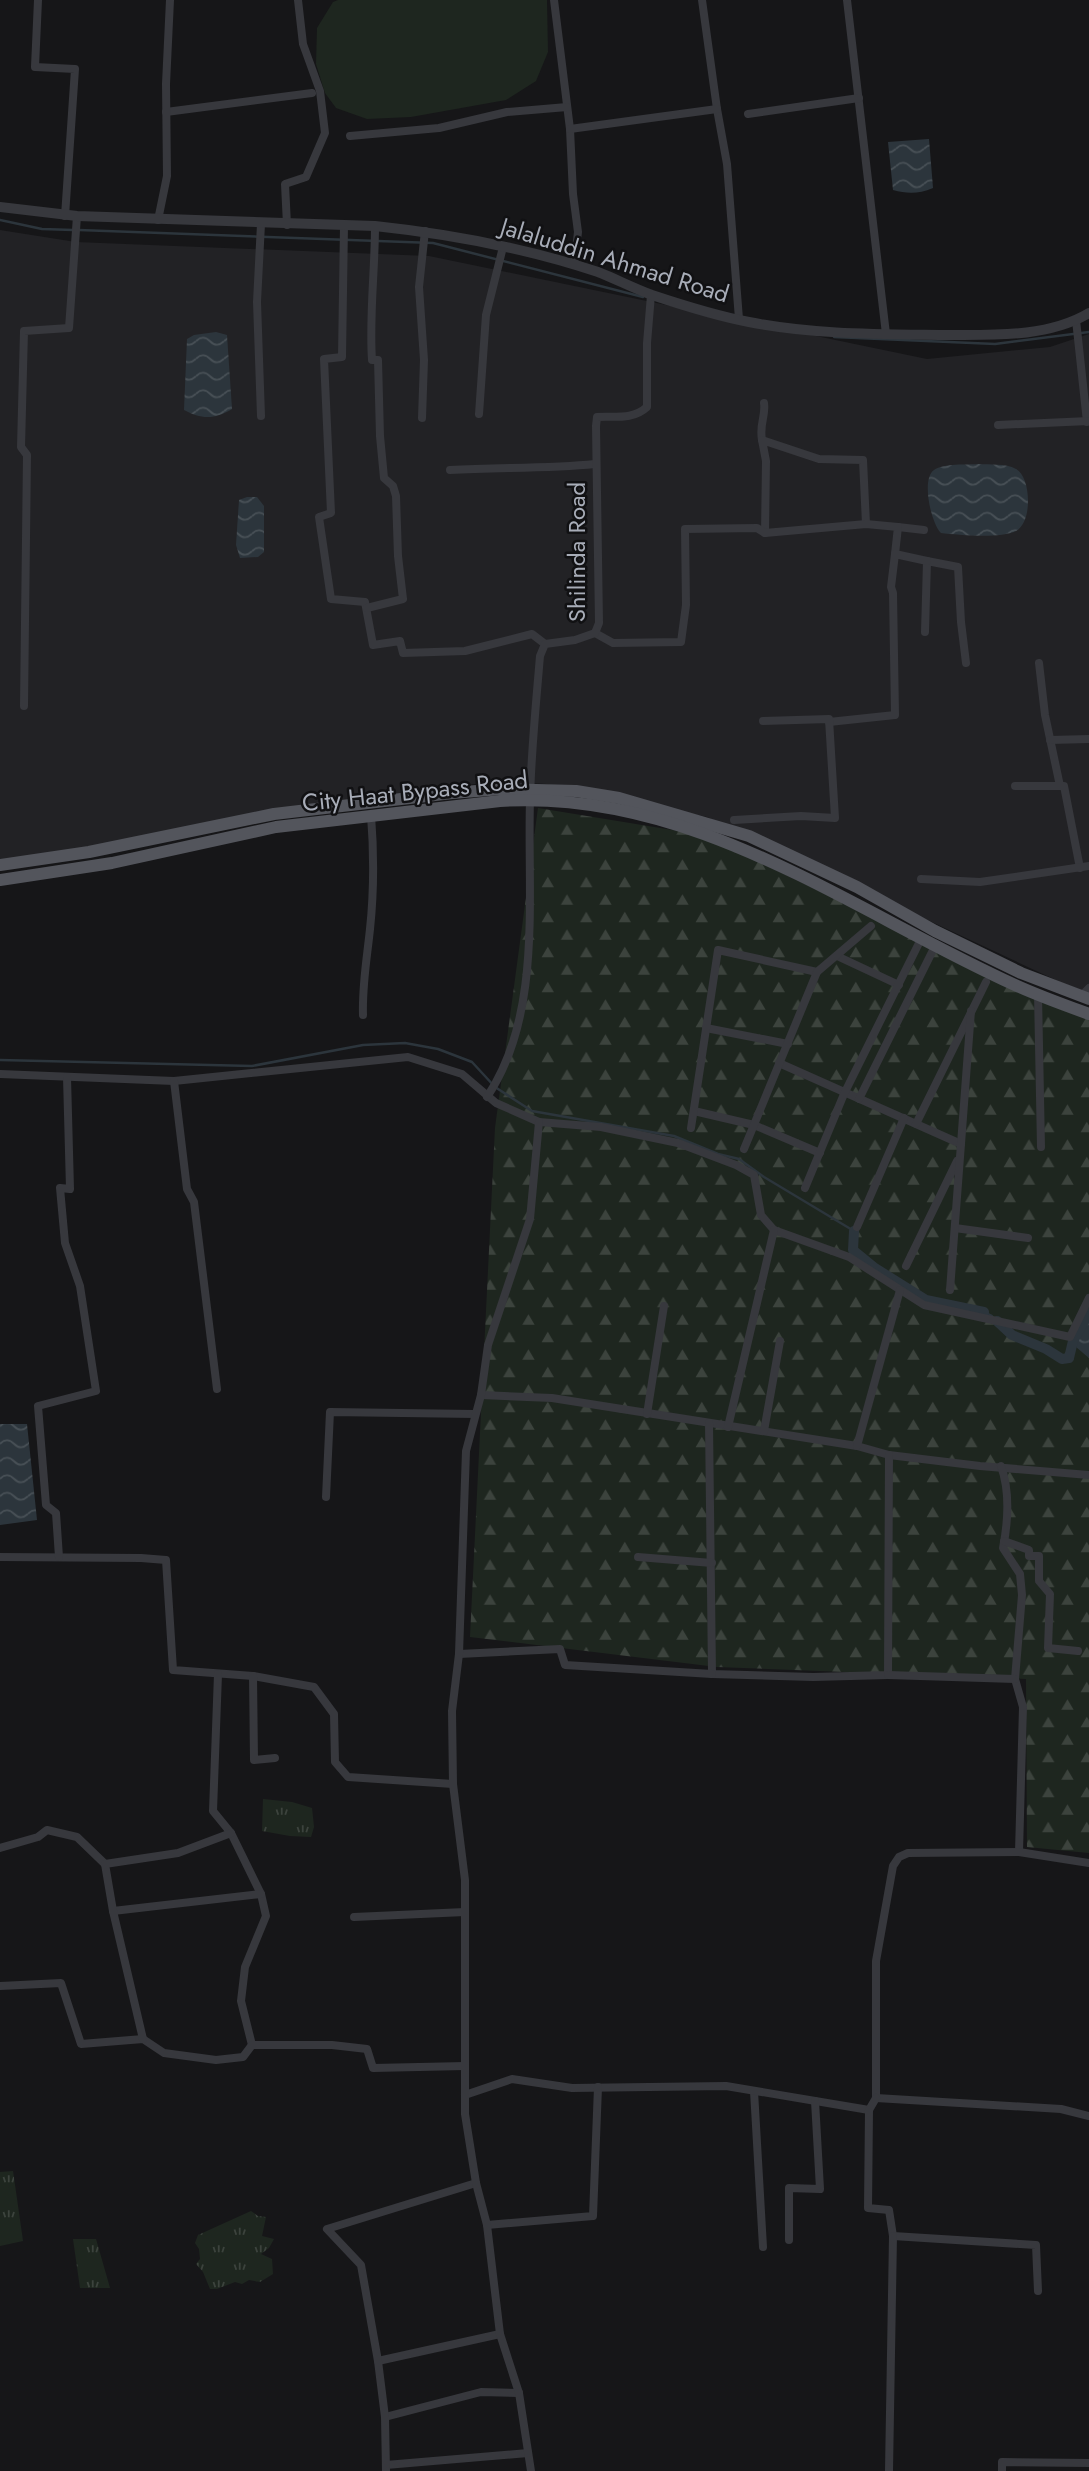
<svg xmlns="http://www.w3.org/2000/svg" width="1089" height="2471" viewBox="0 0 1089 2471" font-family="Jost,sans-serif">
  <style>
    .built { fill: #222225 }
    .grass { fill: url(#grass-tufts) }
    .forest { fill: url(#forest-firs) }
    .pitch { fill: #1e261f }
    .water { fill: url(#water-waves) }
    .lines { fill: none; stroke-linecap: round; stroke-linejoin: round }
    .stream { stroke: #2c353c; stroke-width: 2.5 }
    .canal { stroke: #2c353c; stroke-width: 10 }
    .minor { stroke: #37383d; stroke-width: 8 }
    .tertiary { stroke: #37383d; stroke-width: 10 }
    .primary { stroke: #53555c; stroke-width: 12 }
    .labels { text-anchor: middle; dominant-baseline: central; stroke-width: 5; stroke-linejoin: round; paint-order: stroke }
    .street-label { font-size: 24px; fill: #a8adb8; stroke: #111113 }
  </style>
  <defs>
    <pattern id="grass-tufts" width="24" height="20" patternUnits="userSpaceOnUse" patternTransform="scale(1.75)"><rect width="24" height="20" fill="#1e261f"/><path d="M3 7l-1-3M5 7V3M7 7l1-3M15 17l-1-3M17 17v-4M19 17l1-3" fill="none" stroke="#3c433d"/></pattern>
    <pattern id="forest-firs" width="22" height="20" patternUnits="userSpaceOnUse" patternTransform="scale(1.75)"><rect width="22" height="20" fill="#1e261f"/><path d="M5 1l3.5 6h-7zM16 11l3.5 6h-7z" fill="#3c433d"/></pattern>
    <pattern id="water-waves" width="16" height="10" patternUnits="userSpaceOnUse" patternTransform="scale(1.75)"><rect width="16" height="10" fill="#2c353c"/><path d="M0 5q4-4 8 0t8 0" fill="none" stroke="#485056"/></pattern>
  </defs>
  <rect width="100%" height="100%" fill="#161618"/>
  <!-- built -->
  <path class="built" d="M0,230L76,242L429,256L927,359L1050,347L1089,334V993L1060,982L707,817L546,784L497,781L279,811L0,866Z"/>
  <!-- grass -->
  <g class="grass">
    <path d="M263,1799L292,1802L312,1808L314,1827L311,1837L290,1836L262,1831Z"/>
    <path d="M13,2171L23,2241L0,2246V2172Z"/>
    <path d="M251,2211L258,2216L266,2217L262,2236L274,2239L269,2248L261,2254L272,2259L273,2274L260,2282L249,2280L242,2284L235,2282L217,2289H210L203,2272L196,2264L200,2259L199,2249L195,2243L198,2235Z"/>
    <path d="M73,2239H96L110,2288H80Z"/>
  </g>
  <!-- forest -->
  <path class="forest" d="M538,808L703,835L1020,988L1089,1011V1853L1027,1847L1026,1679L717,1667L470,1637L495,1128Z"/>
  <!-- pitch -->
  <path class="pitch" d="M338,0H547L548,52L536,81L506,100L411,117L367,119L336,108L325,93L316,64L317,28L333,2Z"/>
  <!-- water -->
  <g class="water">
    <path d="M929,139L933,188C918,194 908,194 893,190L888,142Z"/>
    <path d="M216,332L227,335L232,409C214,420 201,419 184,410L187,339L194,335Z"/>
    <path d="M978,464C990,465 1005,463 1016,469C1031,477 1033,522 1016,531C1000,539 959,535 941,533C931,523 921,479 934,470C944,463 967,465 978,464Z"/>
    <path d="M247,497H257L264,506V552L258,557L240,558L236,545L239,500Z"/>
    <path d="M1089,1319V1358L1076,1347L1080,1331Z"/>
    <path d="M0,1424H27L37,1520L0,1525Z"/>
  </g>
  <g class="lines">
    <!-- stream -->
    <g class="stream">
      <path d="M0,220L42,229L73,230"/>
      <path d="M79,230L433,243L643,297"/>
      <path d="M834,337L995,344L1089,332"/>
      <path d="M0,1060L252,1066L363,1045L405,1043L438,1049L472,1062L495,1087L532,1111L674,1136L718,1154L739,1159L764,1177L854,1231"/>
      <path d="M984,1312L992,1316"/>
    </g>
    <!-- canal -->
    <g class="canal">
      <path d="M854,1231L853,1250L875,1268L926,1300L984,1312"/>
      <path d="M997,1321L1012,1335L1046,1349L1062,1359L1069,1358L1073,1341L1089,1313"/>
    </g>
    <!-- minor -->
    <g class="minor">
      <path d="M38,0L35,67L75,69L65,216"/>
      <path d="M554,0L570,129L573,194L578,232L574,265"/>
      <path d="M702,0L717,109L727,164L739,319"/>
      <path d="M847,0L886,334"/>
      <path d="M166,112L312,93"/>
      <path d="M748,114L859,98"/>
      <path d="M570,129L717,109"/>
      <path d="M350,136L439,128L507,112L567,107"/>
      <path d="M158,220L167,176L166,84L170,0"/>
      <path d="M287,225L285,184L306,177L325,133L320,91L303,44L298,0"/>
      <path d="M344,226L342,357L324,359L331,513L319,517L331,599L365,602L373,645L400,641L403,653L465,651L532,634L545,644"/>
      <path d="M1076,320L1087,422"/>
      <path d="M479,414L486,315L503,247"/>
      <path d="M261,416L257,302L261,224"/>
      <path d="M422,418L424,360L419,287L425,231"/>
      <path d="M998,425L1089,421"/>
      <path d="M762,440C759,423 766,417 764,403"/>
      <path d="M450,470C499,467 546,469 595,464"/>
      <path d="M898,527L924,530"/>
      <path d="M765,533L766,461L762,440L819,459L863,460L866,524"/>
      <path d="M367,608L403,599L398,556L396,496L393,486L384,478L380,436L378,360H372C369,316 375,271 375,226"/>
      <path d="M925,632L927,561L958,567L961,622L966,663"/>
      <path d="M595,633L613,643L681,642L686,605L685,529L757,528L765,533L866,524L898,527L895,554"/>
      <path d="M1039,663L1045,715L1060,786"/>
      <path d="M24,706L27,455L21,447L24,331L69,328L77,216"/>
      <path d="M829,722L895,715L893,593L891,587L895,554L927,561"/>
      <path d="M1050,740L1089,739"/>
      <path d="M1015,786H1064L1080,868"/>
      <path d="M734,820L801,816L835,818L829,719L763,721"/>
      <path d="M921,879L980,882L1089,866"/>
      <path d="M837,956L899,985"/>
      <path d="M1038,994L1041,1147"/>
      <path d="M1081,996L1089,988"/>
      <path d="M363,1015C362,985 367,958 370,929C374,891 374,853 371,815"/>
      <path d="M706,1028L788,1044"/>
      <path d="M779,1063L961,1144"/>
      <path d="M0,1074L174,1081L408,1057L462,1074L496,1103L539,1122L601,1127L678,1143L736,1165L754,1175L761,1215L774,1230L849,1257L924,1305L1070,1337L1089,1298"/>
      <path d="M174,1081L187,1189L194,1202L217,1389"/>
      <path d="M487,1097C543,1014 527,895 530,800C531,753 536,704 540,656L545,644L575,640L595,633L599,623L596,426L597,417C615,416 633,420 647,407V343L651,295"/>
      <path d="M859,1099L936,944"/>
      <path d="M694,1111L754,1125L820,1153"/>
      <path d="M916,1124L986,982"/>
      <path d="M691,1128L718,950L817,972"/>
      <path d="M744,1149L817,972L871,926"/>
      <path d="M805,1188L844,1094L922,937"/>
      <path d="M857,1227L904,1118"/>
      <path d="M955,1228L1028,1238"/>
      <path d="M906,1266L957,1161"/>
      <path d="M950,1290L971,1011"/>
      <path d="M481,1395L552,1398L857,1446L889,1455L980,1466L1089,1475"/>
      <path d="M647,1414L664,1306"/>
      <path d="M709,1423L712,1674L813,1677L888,1675L889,1455"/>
      <path d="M728,1427L774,1230"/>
      <path d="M764,1431L780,1341"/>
      <path d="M857,1446L900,1290"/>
      <path d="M1001,1466C1010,1491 1008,1522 1003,1548L1020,1574L1022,1595L1015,1679L1023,1707L1019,1852"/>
      <path d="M326,1497L330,1412L475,1414"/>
      <path d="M1004,1541L1029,1550V1556H1039V1581L1050,1594L1048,1648L1078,1651"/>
      <path d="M0,1557L141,1558L166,1560L173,1670L253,1676L314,1687L334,1714L335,1762L348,1777L453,1784"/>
      <path d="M59,1557L56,1513L46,1505L38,1406L96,1391L80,1286L65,1243L60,1188L70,1189L67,1077"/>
      <path d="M638,1557L712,1563"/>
      <path d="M459,1654L560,1649L565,1665L712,1674"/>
      <path d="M218,1674L213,1811L231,1833L261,1894L266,1916L245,1967L241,2001L252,2045"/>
      <path d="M888,1675L1015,1679"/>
      <path d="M253,1676L254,1760L275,1758"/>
      <path d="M0,1848L38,1837L47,1830L77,1837L105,1864"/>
      <path d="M1089,1863L1019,1852L908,1853L899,1857L893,1866L876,1961V2098L1061,2109L1089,2116"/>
      <path d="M113,1911L261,1894"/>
      <path d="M354,1917L465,1912"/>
      <path d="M0,1986L61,1983L81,2044L143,2039L164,2053L216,2060L243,2057L252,2045H332L367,2049L373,2068L465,2066"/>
      <path d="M143,2039L113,1911L105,1864L178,1853L231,1833"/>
      <path d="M754,2091L763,2247"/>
      <path d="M465,2095L512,2079L572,2088L726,2086L869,2110"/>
      <path d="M876,2098L869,2110L868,2208L889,2210L893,2236L1036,2245L1038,2291"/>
      <path d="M487,2225L593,2216L598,2087"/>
      <path d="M789,2240V2188L820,2189L815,2101"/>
      <path d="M378,2361L500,2334"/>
      <path d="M385,2417L481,2392L519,2393"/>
      <path d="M386,2465L528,2453"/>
      <path d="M386,2471L385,2417L378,2361L361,2265L327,2229L476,2183"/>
      <path d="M531,2471L519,2393L500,2334L487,2225L476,2183L465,2114V1880L453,1784L452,1711L459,1654L466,1451L481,1395L488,1345L530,1219L539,1122"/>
      <path d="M889,2471L893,2236"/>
      <path d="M1002,2471V2462L1089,2463"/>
    </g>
    <!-- tertiary -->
    <path class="tertiary" d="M0,207L77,216L375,226C450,234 526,248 598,272C616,279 633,288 652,295C682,305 717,316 749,322C815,335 882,334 950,335C995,335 1049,337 1089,313"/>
    <!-- primary -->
    <g class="primary">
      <path d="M0,865L89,852L274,814L452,793L501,789L576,791L619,798L749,836L857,887L935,931L1021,973L1089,999"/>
      <path d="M0,880L112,863L276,827L500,801C693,789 848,909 1015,985C1039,996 1064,1005 1089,1014"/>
    </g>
  </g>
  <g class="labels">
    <!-- street labels -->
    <g class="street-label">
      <text transform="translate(615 260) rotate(17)">Jalaluddin Ahmad Road</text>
      <text transform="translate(576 552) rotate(-90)">Shilinda Road</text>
      <text transform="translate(415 791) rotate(-6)">City Haat Bypass Road</text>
    </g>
  </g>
</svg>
